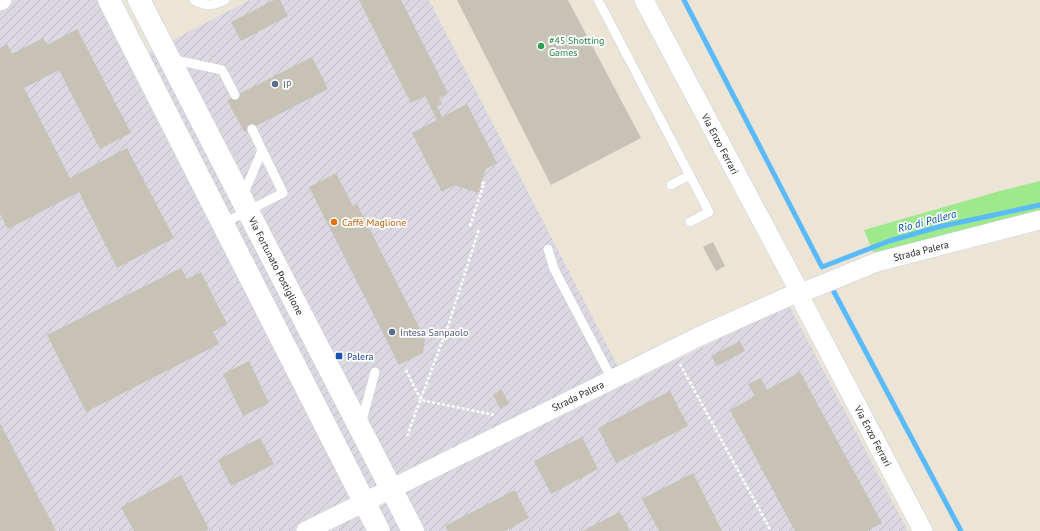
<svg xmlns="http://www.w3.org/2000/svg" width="1040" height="531" viewBox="0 0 1040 531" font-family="'PT Sans',sans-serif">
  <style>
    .industrial { fill: url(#industrial-furrows) }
    .grass { fill: #9de98b }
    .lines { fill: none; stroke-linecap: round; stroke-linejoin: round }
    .stream { stroke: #5bbafb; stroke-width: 5 }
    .building { fill: #c6c2b6 }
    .service-casing { stroke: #cbcce2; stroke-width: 10 }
    .minor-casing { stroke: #cbcce2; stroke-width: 20 }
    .tertiary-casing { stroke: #cbcce2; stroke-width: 23 }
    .path { stroke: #fff; stroke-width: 2.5; stroke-dasharray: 3 2; stroke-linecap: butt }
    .service { stroke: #fff; stroke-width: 9 }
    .minor { stroke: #fff; stroke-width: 19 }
    .tertiary { stroke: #fff; stroke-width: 22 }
    .leisure-dot { fill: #2e9e5b; stroke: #fff; stroke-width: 1.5 }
    .service-dot { fill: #5c6f8a; stroke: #fff; stroke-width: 1.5 }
    .food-dot { fill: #e8710a; stroke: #fff; stroke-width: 1.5 }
    .transit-dot { fill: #1a4fb4; stroke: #fff; stroke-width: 1.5 }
    .labels { text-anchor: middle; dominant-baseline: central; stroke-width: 3.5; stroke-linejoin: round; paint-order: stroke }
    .leisure-label { font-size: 10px; fill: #27864d; stroke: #fff; text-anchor: start }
    .service-label { font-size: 10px; fill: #4e5e75; stroke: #fff; text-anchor: start }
    .street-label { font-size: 10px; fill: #272727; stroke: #fff }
    .food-label { font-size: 10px; fill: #c56008; stroke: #fff; text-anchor: start }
    .transit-label { font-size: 10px; fill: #164399; stroke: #fff; text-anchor: start }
    .water-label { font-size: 11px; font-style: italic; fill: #0052a1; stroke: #fff }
  </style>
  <defs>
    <pattern id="industrial-furrows" width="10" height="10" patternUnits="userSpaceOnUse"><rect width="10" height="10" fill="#dcd8e2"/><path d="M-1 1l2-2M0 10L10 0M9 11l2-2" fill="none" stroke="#bdb9c2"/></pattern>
  </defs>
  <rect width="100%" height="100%" fill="#ece5d6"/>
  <!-- industrial -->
  <path class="industrial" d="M0,0H97L130,62L250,0H429L627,384L789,305L908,531H0Z"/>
  <!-- grass -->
  <path class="grass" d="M1040,181V215L875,256L864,230L1000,191Z"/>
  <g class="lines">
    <!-- stream -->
    <g class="stream">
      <path d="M684,0L822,267L889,241L938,227L1040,205"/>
      <path d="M834,292L961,531"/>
    </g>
  </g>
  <!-- building -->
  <g class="building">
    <path d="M274,0H280L288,16L241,41L231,22Z"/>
    <path d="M359,0H401L448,93L439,98L442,104L437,106L442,117L467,104L497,163L486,169L478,193L454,185L442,192L412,133L437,120L425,96L411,103Z"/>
    <path d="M457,0H568L641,138L551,185Z"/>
    <path d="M77,29L131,133L100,149L59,70L24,88L70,178L127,148L174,238L117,268L79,192L8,229L0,214V48L7,44L12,54L43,38L47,45Z"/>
    <path d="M312,57L328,89L244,132L227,100Z"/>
    <path d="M336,173L353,206L357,204L425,339L423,353L399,365L309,187Z"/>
    <path d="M713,242L725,266L716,271L703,247Z"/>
    <path d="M181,268L187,279L201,272L227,324L213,332L219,344L86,412L47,335Z"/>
    <path d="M740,341L745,351L717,366L711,356Z"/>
    <path d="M249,361L269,403L243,416L223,374Z"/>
    <path d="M800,372L882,523L867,531H795L730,410L755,396L748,384L761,378L767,390Z"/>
    <path d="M502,390L509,404L500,409L493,394Z"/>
    <path d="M670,391L688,426L616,463L598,428Z"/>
    <path d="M0,423L56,531H0Z"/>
    <path d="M582,437L598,469L551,494L534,461Z"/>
    <path d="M260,438L274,464L231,486L218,460Z"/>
    <path d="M693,473L722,531H659L642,499Z"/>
    <path d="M181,475L209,529L205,531H134L121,507Z"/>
    <path d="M515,490L529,518L505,531H448L445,526Z"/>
    <path d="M620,512L630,531H582Z"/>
  </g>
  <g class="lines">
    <!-- service casing -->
    <g class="service-casing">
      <g id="service">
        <path d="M194,0C206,7 213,6 225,0"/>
        <path d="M598,0L709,212L690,222"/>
        <path d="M171,59L222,70L235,95"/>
        <path d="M671,185L690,175"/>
        <path d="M243,196L262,150L252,129"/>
        <path d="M222,224L283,193L262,150"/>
        <path d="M548,249L554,269L612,379"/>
        <path d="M361,424L375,372"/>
      </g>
    </g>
    <!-- minor casing -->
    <g class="minor-casing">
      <g id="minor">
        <path d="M644,0L797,287"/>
        <path d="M0,1L2,0"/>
        <path d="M806,291L877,262L1040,220"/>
        <path d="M801,299L923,531"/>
        <path d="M306,531L698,337L794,294"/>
      </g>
    </g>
    <!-- tertiary casing -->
    <g class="tertiary-casing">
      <g id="tertiary">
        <path d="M109,0L379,531"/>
        <path d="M139,0L413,531"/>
      </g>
    </g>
    <!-- path -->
    <g class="path">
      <path d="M470,226L484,183H481"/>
      <path d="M680,364L771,531"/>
      <path d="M406,370L421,400L495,415"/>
      <path d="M407,436L449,323L479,229"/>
    </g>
    <!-- service -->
    <use href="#service" class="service"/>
    <!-- minor -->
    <use href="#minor" class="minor"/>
    <!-- tertiary -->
    <use href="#tertiary" class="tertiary"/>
  </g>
  <!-- markers -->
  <circle class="leisure-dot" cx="541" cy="46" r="4"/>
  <g class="service-dot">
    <circle cx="275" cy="84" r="4"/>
    <circle cx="392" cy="332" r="4"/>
  </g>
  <circle class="food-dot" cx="334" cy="222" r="4"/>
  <rect class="transit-dot" x="335" y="352" width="8" height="8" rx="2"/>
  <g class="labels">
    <!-- leisure labels -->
    <g class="leisure-label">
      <text x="549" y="40">#45 Shotting<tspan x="549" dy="12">Games</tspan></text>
    </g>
    <!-- service labels -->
    <g class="service-label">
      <text x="283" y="84">IP</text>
      <text x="400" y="332">Intesa Sanpaolo</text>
    </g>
    <!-- street labels -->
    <g class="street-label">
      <text transform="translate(720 144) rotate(62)">Via Enzo Ferrari</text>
      <text transform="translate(921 251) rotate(-14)">Strada Palera</text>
      <text transform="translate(276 266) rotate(63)">Via Fortunato Postiglione</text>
      <text transform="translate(578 396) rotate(-26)">Strada Palera</text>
      <text transform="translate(873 436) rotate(62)">Via Enzo Ferrari</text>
    </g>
    <!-- food labels -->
    <g class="food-label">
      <text x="342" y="222">Caffè Maglione</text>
    </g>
    <!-- transit labels -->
    <g class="transit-label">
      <text x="347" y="356">Palera</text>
    </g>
    <!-- water labels -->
    <g class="water-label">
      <text transform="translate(927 221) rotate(-15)">Rio di Pallera</text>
    </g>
  </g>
</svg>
